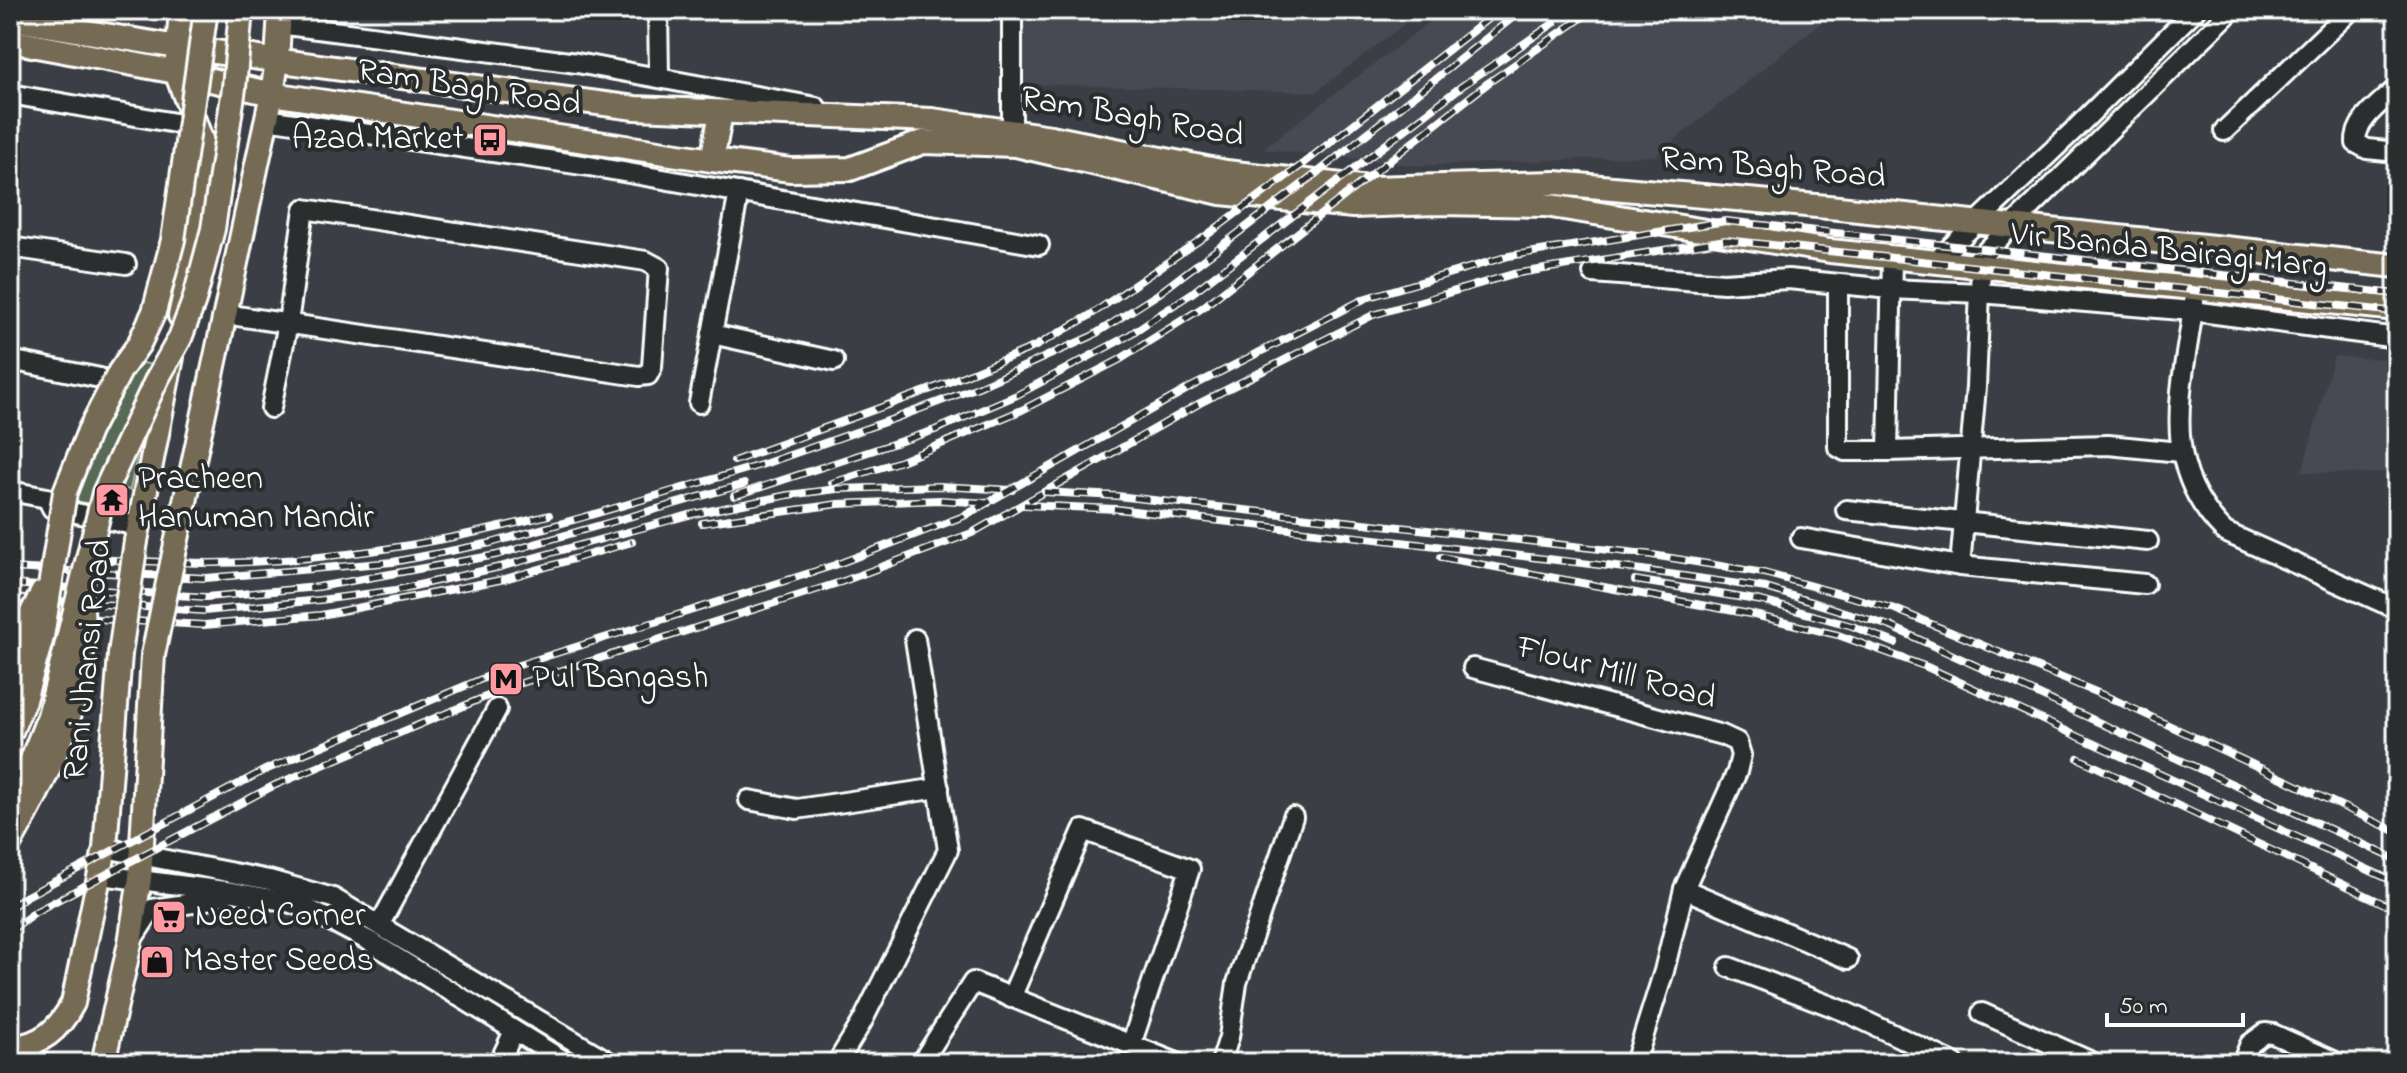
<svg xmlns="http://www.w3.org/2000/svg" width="2407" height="1073" viewBox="0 0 2407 1073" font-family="'Indie Flower',sans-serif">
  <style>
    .built { fill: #474953 }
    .green { fill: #596a54; stroke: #acb4aa; stroke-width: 2 }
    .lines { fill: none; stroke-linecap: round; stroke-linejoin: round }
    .minor-casing { stroke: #fff; stroke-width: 24 }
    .major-casing { stroke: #fff; stroke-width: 28 }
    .minor { stroke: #2a2d2e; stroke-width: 18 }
    .major { stroke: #746b52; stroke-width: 22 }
    .rail-casing { stroke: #fff; stroke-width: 8 }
    .rail { stroke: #2a2d2e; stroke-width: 5; stroke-dasharray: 15; stroke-linecap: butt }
    .major-bridge-casing { stroke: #fff; stroke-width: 28; stroke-linecap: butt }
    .major-bridge { stroke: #746b52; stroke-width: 22 }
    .labels { text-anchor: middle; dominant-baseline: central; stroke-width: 8; stroke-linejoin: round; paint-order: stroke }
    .street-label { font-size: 34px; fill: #fff; stroke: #2a2d2e }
    .poi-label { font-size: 34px; fill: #fff; stroke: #2a2d2e; text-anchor: start }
  </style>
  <rect width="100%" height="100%" fill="#3b3e44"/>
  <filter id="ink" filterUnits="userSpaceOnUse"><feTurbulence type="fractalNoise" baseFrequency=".0125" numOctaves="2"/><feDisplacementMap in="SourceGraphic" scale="16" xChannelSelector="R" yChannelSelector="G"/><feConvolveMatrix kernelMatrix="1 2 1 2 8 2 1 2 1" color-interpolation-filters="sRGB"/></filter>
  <g filter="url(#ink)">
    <!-- built -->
    <g class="built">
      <path d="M1020,10H1423L1316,92L1024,84Z"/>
      <path d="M1445,10H1837L1655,156L1420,166L1262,149Z"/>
      <path d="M2334,356L2397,360V471L2366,474L2302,472Z"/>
    </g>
    <!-- green -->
    <path class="green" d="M123,358L156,366L130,490L124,489L123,495L95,490L92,504L52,497C64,446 95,402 123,358Z"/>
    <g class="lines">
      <!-- minor casing -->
      <g class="minor-casing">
        <g id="minor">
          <path d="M658,10L659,77"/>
          <path d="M279,24L577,63L816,107"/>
          <path d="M2397,88C2382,102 2354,121 2356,143L2367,149L2397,152"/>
          <path d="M10,94L198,127"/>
          <path d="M266,119L589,166L1039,245"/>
          <path d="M1012,131V10"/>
          <path d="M2224,131L2351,10"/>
          <path d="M10,247L126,264"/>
          <path d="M1935,262L2074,130L2195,10"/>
          <path d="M1971,266L2232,10"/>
          <path d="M1593,273L1724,283L1788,279L1891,289L1980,293L2193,311L2397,338"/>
          <path d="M1838,284V447L1845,451H1888L1892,258"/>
          <path d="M2194,302C2183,386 2156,464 2225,532L2397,609"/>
          <path d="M224,314L639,376L648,375L652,367L659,268L646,261L304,209L288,323L271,408"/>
          <path d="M712,334L834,361"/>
          <path d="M10,360L100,378"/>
          <path d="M699,403L739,192"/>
          <path d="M1888,451L2108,445L2180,452"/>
          <path d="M10,491L47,498L52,508L138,526"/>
          <path d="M1846,510L2148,541"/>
          <path d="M1801,538L1960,566L2145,584"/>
          <path d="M1960,566L1976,387L1981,267"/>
          <path d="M1473,668L1722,735L1737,742L1741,755L1737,772L1684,889L1664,971L1635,1063"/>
          <path d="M749,800L797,809L939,788"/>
          <path d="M105,848L269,880L333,898L611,1063"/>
          <path d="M101,875L233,892L288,902L308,909L371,942L567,1063"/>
          <path d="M1684,889L1848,959"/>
          <path d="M380,924L497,709"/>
          <path d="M131,941L152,909L200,902L226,894"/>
          <path d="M1729,967L1844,1011L1954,1063"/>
          <path d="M1011,998L1083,830L1190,869L1131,1045"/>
          <path d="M1982,1013L2094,1063"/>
          <path d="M499,1063L514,1031"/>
          <path d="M837,1063L862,1022L948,850L915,639"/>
          <path d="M921,1063L973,982L1177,1063"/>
          <path d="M1221,1063L1229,1037L1237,983L1293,817"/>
          <path d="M2242,1063L2250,1044L2265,1033L2273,1034L2338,1063"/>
        </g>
      </g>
      <!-- major casing -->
      <g class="major-casing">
        <g id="major">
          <path d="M10,19L177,47L635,108L932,120L1051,137L1226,172L1369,188L1556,183L1839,208L2397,266"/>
          <path d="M10,41L176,72L272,94L712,160L791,170L850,169L923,142L1016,145L1221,193L1353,206L1437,203L1545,205L1830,251L2397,309"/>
          <path d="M712,160L721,113"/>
          <path d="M180,316L188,279L204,147L176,72L181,10"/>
          <path d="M136,541L172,357"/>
          <path d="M176,544L272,94L277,61L280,10"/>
          <path d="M10,1048C41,1045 59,1030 73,1003L105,848L120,654"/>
          <path d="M10,1050L39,1063"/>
          <path d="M103,1063L130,943L140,878L153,655"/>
        </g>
      </g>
      <!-- minor -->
      <use href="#minor" class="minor"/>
      <!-- major -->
      <use href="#major" class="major"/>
      <!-- rail casing -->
      <g class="rail-casing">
        <g id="rail">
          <path d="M734,461L934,388L1034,347L1089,316L1207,235L1299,167L1499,10"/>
          <path d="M832,483L901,461L1022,410L1119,360L1202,308L1488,83L1593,10"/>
          <path d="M1044,492L1117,496L1646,554L1764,573L1895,609L2115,700L2397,832"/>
          <path d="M734,496L935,430L1017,395L1126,337L1192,293L1462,86L1554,23"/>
          <path d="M1024,505L1117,509L1642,570L1766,588L1890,626L2397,860"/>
          <path d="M702,523L838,504L940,500L988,503"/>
          <path d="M1441,557L1750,614L1838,635L1927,667L2397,883"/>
          <path d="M86,559C127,560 168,563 209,563C324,562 439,544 549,515"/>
          <path d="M10,568L206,578L393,562L491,543L584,517L764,464L896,418L978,387L1092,336L1158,294L1321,170L1522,10"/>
          <path d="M1635,580L1762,601L1852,626L1895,643"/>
          <path d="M10,584L206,597L318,587L496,555L744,484"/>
          <path d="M10,598L204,611L320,600L396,590L500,567L689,515L788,495L837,489L939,486L1012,490"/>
          <path d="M10,614L204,625L321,615L505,579L632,542"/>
          <path d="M2078,758L2397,910"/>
          <path d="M10,908L25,897L265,770L503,670L835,565L964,516L1191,387L1366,298L1509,256L1726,221L2397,294"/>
          <path d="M10,931L35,912L273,786L509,687L841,582L972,533L1200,403L1373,315L1513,274L1726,240L2397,312"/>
        </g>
      </g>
      <!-- rail -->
      <use href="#rail" class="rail"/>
      <!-- major-bridge casing -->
      <g class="major-bridge-casing">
        <g id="major-bridge">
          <path d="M120,654L136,541"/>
          <path d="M153,655L176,544"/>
          <path d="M10,678L22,632L42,593"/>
          <path d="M10,734L24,700L42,637L65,492L89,431L120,371L139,344L154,312L173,240L206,10"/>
          <path d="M10,805L21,787L49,716L104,493L157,379L180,338L194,301L213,229L234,88L241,10"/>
          <path d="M10,843C50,773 90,692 82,610"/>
        </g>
      </g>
      <!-- major-bridge -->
      <use href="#major-bridge" class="major-bridge"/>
    </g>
  </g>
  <!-- icons -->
  <defs>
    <g id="bus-square" transform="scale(1.8)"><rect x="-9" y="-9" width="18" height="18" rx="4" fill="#ff9aa2" stroke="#2a2d2e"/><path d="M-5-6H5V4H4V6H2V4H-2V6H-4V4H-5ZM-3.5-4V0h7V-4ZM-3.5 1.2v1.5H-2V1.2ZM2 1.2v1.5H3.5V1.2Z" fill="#111"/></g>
    <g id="temple-square" transform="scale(1.8)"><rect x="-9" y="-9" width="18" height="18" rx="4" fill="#ff9aa2" stroke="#2a2d2e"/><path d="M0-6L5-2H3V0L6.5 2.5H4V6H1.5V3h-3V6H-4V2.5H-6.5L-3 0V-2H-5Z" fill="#111"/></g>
    <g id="metro-square" transform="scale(1.8)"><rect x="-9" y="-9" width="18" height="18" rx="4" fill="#ff9aa2" stroke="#2a2d2e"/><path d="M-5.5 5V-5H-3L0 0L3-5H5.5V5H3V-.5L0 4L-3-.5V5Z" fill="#111"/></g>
    <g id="supermarket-square" transform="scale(1.8)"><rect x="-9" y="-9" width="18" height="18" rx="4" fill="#ff9aa2" stroke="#2a2d2e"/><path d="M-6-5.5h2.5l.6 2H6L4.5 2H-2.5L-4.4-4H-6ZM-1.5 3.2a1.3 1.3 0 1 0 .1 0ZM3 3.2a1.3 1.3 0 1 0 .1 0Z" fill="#111"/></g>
    <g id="shop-square" transform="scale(1.8)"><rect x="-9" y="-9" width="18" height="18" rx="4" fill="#ff9aa2" stroke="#2a2d2e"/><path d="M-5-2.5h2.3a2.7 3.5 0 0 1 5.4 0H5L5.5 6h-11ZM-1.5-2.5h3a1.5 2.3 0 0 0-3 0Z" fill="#111"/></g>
  </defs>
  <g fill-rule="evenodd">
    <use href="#bus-square" x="490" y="140"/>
    <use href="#temple-square" x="112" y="500"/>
    <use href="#metro-square" x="506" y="679"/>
    <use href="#supermarket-square" x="169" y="917"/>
    <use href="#shop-square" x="157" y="962"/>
  </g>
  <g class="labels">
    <!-- street labels -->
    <g class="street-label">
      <text transform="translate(469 89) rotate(9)">Ram Bagh Road</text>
      <text transform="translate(1132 118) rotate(10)">Ram Bagh Road</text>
      <text transform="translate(1773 169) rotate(5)">Ram Bagh Road</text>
      <text transform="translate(2169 252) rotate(6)">Vir Banda Bairagi Marg</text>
      <text transform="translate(89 660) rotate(-84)">Rani Jhansi Road</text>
      <text transform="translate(1616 674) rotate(15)">Flour Mill Road</text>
    </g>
    <!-- poi labels -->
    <g class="poi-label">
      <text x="464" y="140" text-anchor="end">Azad Market</text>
      <text x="138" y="480">Pracheen<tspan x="138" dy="39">Hanuman Mandir</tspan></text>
      <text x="532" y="679">Pul Bangash</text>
      <text x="195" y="917">Need Corner</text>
      <text x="183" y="962">Master Seeds</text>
    </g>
  </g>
  <!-- margin -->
  <rect width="2407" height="1073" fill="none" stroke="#2a2d2e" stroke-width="40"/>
  <rect x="20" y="20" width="2367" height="1033" fill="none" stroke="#fff" stroke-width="3" filter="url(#ink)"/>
  <!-- scale -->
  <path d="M2107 1013v12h136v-12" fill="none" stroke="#ffffff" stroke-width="4"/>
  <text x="2119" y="1013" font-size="24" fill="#ffffff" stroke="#2a2d2e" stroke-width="6" paint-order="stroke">50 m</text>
</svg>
